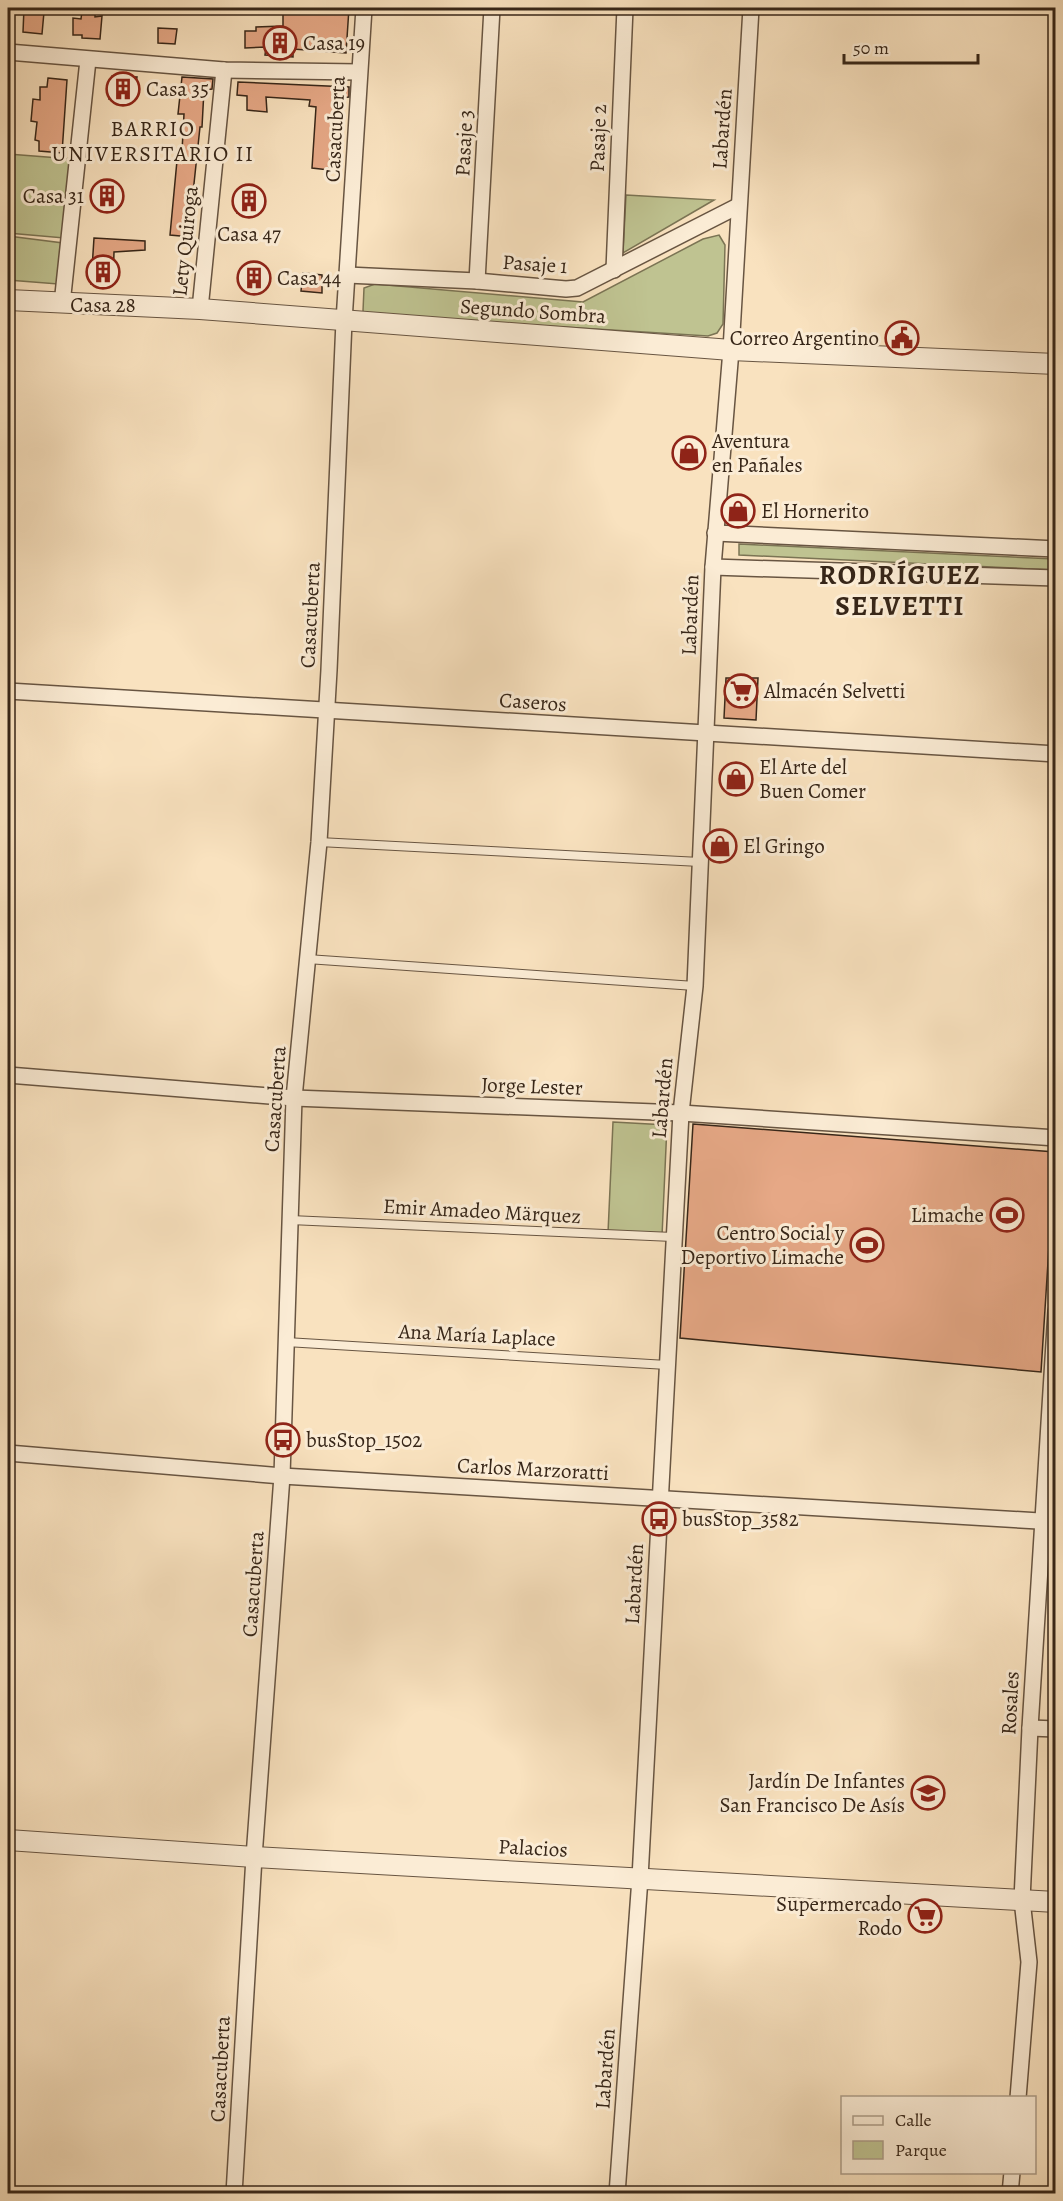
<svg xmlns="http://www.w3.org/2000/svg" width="1063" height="2201" viewBox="0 0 1063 2201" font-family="Alegreya,serif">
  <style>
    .green { fill: #bfc391; stroke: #7b7454; stroke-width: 1.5 }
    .building { fill: #e6a886; stroke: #372618; stroke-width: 1.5 }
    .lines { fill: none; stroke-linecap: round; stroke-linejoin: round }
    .service-casing { stroke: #685542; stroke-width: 10 }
    .minor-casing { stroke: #685542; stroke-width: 18 }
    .tertiary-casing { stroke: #685542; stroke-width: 22 }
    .service { stroke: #fbecd5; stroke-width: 8 }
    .minor { stroke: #fbecd5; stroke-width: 15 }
    .tertiary { stroke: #fbecd5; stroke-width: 20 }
    .labels { text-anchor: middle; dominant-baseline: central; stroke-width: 6; stroke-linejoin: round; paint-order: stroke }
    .poi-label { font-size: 21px; fill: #372618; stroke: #fbecd5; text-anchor: start }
    .street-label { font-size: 21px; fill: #372618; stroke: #fbecd5 }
    .neighbourhood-label { font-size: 22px; letter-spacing: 1.5px; fill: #372618; stroke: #fbecd5 }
    .district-label { font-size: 27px; font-weight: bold; letter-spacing: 1.5px; fill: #372618; stroke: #fbecd5 }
  </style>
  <rect width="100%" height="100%" fill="#f9e2bf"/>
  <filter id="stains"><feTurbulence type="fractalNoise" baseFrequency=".00333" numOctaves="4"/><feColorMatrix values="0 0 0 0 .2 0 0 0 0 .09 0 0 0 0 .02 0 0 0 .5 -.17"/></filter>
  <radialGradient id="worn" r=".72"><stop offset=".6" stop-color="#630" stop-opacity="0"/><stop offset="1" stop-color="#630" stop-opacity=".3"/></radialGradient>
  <!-- green -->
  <g class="green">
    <path d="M8,154L72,159L64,238L8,233Z"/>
    <path d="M626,195L714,200L623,253Z"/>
    <path d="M719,235L725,245L723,324L717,333L708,336L369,315L363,311L364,288L375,284L583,302L703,239Z"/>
    <path d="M8,236L63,243L58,284L8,280Z"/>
    <path d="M739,544L1055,559V570L739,555Z"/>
    <path d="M613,1122L667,1125L662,1236L608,1233Z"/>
  </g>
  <!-- building -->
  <g class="building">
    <path d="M24,8H38V12H44L42,34L23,32Z"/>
    <path d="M283,8H349L346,53L293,49V57L265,55L266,47L245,48V31H256V27L283,26Z"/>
    <path d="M82,11L95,12V17L102,16L100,39L82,38V35H73V18L81,19Z"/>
    <path d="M158,28L177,29L175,44L158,43Z"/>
    <path d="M112,76L137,77L133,102L109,99Z"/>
    <path d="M182,77L213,79L212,89L204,90L202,127H200L193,193L191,237L170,235L178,150L182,151L184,114H178Z"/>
    <path d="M48,78L67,80L62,153L39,151V141L35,140L37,122L31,121L33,99L40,100V87H47Z"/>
    <path d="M238,82L349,87V97L335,98L329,170L312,168L316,107L309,106L310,100L266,97L267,112L247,110V96L237,95Z"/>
    <path d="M94,188L121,189V205L93,204Z"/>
    <path d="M238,196H257L255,216L237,213Z"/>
    <path d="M94,238L145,241V250L114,252L113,285L91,284Z"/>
    <path d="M244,266L265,268L263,290L243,289Z"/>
    <path d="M303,273L322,275V293L301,291Z"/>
    <path d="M726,678H758L756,720L724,718Z"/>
    <path d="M693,1124L1055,1152L1041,1372L680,1338Z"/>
  </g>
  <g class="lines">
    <!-- service casing -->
    <g class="service-casing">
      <g id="service">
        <path d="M319,842L700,862"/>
        <path d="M307,959L695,986"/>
        <path d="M290,1220L673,1237"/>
        <path d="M286,1342L667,1365"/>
      </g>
    </g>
    <!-- minor casing -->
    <g class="minor-casing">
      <g id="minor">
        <path d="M8,52L224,70L359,72"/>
        <path d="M614,270L625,8"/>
        <path d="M347,275L477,281L566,289L577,288L738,206"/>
        <path d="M477,281L492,8"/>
        <path d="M62,304L88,60"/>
        <path d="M200,309L224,70"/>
        <path d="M715,533L1056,549"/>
        <path d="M713,567L1056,578"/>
        <path d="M8,691L1056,754"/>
        <path d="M8,1075L294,1098L681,1113L1056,1138"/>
        <path d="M8,1453L282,1476L1056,1522"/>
        <path d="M1030,1728L1056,1729"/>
        <path d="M1018,2098L1029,1962L1022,1900L1030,1728L1056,1311"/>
        <path d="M234,2194L254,1857L282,1476L294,1098L319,842L329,670L344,321L364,8"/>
        <path d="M617,2194L640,1878L681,1113L695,986L713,567L731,350L751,8"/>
        <path d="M1010,2194L1012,2172"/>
      </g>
    </g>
    <!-- tertiary casing -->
    <g class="tertiary-casing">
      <g id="tertiary">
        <path d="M8,300L200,309L731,350L1056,364"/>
        <path d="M8,1840L254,1857L1056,1902"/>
      </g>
    </g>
    <!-- service -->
    <use href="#service" class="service"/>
    <!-- minor -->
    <use href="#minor" class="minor"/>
    <!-- tertiary -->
    <use href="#tertiary" class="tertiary"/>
  </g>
  <!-- icons -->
  <defs>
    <g id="building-ring" transform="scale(1.725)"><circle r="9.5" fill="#fbecd5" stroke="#8f2418" stroke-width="1.5"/><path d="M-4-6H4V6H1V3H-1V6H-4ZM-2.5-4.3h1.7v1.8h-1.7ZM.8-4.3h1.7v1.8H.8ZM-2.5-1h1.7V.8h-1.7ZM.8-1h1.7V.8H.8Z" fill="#8f2418"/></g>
    <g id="civic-ring" transform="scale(1.725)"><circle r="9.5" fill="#fbecd5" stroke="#8f2418" stroke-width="1.5"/><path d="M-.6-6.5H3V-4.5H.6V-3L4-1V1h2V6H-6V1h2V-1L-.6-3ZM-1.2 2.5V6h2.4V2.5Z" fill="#8f2418"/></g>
    <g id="shop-ring" transform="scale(1.725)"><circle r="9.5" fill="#fbecd5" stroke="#8f2418" stroke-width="1.5"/><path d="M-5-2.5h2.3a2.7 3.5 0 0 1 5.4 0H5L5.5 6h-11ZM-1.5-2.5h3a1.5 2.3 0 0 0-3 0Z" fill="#8f2418"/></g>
    <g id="supermarket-ring" transform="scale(1.725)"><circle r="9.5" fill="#fbecd5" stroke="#8f2418" stroke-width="1.5"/><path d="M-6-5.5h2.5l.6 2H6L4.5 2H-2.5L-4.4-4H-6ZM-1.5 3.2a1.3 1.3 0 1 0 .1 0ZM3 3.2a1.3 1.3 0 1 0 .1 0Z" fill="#8f2418"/></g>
    <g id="stadium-ring" transform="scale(1.725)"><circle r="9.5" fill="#fbecd5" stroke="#8f2418" stroke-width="1.5"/><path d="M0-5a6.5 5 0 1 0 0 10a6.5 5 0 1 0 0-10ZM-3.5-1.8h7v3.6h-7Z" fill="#8f2418"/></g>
    <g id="bus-ring" transform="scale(1.725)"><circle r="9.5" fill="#fbecd5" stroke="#8f2418" stroke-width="1.5"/><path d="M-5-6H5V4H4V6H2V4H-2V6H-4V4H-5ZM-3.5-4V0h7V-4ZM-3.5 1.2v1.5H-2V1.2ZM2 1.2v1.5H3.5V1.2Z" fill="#8f2418"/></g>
    <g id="school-ring" transform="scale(1.725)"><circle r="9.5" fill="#fbecd5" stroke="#8f2418" stroke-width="1.5"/><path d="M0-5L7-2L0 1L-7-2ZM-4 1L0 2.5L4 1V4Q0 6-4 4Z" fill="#8f2418"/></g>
  </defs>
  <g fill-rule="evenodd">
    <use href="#building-ring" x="280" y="43"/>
    <use href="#building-ring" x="123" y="89"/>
    <use href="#building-ring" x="107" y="196"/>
    <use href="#building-ring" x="249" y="201"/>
    <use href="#building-ring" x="103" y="272"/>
    <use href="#building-ring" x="254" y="278"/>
    <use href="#civic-ring" x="902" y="338"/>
    <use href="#shop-ring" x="689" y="453"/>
    <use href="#shop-ring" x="738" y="511"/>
    <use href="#supermarket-ring" x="741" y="691"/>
    <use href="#shop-ring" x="736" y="779"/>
    <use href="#shop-ring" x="720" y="846"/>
    <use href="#stadium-ring" x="1007" y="1215"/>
    <use href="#stadium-ring" x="867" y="1245"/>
    <use href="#bus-ring" x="283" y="1440"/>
    <use href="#bus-ring" x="659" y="1519"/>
    <use href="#school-ring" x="928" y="1793"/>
    <use href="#supermarket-ring" x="925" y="1916"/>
  </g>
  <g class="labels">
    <!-- poi labels -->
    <g class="poi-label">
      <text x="303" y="43">Casa 19</text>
      <text x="146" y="89">Casa 35</text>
      <text x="84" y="196" text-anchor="end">Casa 31</text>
      <text x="249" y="234" text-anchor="middle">Casa 47</text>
      <text x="277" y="278">Casa 44</text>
      <text x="103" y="305" text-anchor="middle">Casa 28</text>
      <text x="879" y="338" text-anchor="end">Correo Argentino</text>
      <text x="712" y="441">Aventura<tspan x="712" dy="24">en Pañales</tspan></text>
      <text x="761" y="511">El Hornerito</text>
      <text x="764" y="691">Almacén Selvetti</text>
      <text x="759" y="767">El Arte del<tspan x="759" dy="24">Buen Comer</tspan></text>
      <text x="743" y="846">El Gringo</text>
      <text x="984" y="1215" text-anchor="end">Limache</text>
      <text x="844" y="1233" text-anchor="end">Centro Social y<tspan x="844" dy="24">Deportivo Limache</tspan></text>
      <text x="306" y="1440">busStop_1502</text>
      <text x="682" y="1519">busStop_3582</text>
      <text x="905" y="1781" text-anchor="end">Jardín De Infantes<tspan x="905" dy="24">San Francisco De Asís</tspan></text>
      <text x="902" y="1904" text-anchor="end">Supermercado<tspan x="902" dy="24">Rodo</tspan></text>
    </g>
    <!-- street labels -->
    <g class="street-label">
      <text transform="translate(335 129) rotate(-87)">Casacuberta</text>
      <text transform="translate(722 129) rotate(-86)">Labardén</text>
      <text transform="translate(598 138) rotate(-88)">Pasaje 2</text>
      <text transform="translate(464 143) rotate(-87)">Pasaje 3</text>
      <text transform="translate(185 241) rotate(-84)">Lety Quiroga</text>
      <text transform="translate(535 264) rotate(4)">Pasaje 1</text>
      <text transform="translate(533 311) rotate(4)">Segundo Sombra</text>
      <text transform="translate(310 615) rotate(-87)">Casacuberta</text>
      <text transform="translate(690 615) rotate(-88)">Labardén</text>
      <text transform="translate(533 702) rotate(4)">Caseros</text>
      <text transform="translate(532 1086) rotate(2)">Jorge Lester</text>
      <text transform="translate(662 1098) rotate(-85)">Labardén</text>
      <text transform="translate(275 1099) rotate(-86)">Casacuberta</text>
      <text transform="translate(482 1211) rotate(3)">Emir Amadeo Märquez</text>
      <text transform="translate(477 1335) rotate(3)">Ana María Laplace</text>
      <text transform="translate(533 1469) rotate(3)">Carlos Marzoratti</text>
      <text transform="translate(253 1584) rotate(-86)">Casacuberta</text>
      <text transform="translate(634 1584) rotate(-87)">Labardén</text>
      <text transform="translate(1010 1703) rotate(-87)">Rosales</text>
      <text transform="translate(533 1848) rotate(3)">Palacios</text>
      <text transform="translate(220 2069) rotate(-87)">Casacuberta</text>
      <text transform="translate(605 2069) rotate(-86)">Labardén</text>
    </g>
    <!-- neighbourhood labels -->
    <g class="neighbourhood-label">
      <text x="153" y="129">BARRIO<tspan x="153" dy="25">UNIVERSITARIO II</tspan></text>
    </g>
    <!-- district labels -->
    <g class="district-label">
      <text x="900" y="575">RODRÍGUEZ<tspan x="900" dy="31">SELVETTI</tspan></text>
    </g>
  </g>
  <!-- margin -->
  <rect width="1063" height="2201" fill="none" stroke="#f9e2bf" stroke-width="30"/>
  <rect x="9" y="9" width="1045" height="2183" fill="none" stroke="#372618" stroke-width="3"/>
  <rect x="15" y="15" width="1033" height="2171" fill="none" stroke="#372618" stroke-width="1.5"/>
  <!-- legend -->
  <rect x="841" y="2096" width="195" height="78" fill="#fbecd5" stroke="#ad9d89" stroke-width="1.5"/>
  <rect x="853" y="2116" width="30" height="9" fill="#fbecd5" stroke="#ad9d89" stroke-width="1.5"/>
  <text x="895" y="2126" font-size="18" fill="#372618">Calle</text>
  <rect x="853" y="2141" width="30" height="18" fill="#bfc391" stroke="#ad9d89" stroke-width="1.5"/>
  <text x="895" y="2156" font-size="18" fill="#372618">Parque</text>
  <!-- scale -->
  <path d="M844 54v9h134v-9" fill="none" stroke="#372618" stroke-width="3"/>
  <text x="853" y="54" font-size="18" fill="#372618" stroke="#fbecd5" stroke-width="4.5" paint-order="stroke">50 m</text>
  <rect width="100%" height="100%" filter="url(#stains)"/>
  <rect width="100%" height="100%" fill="url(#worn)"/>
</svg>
